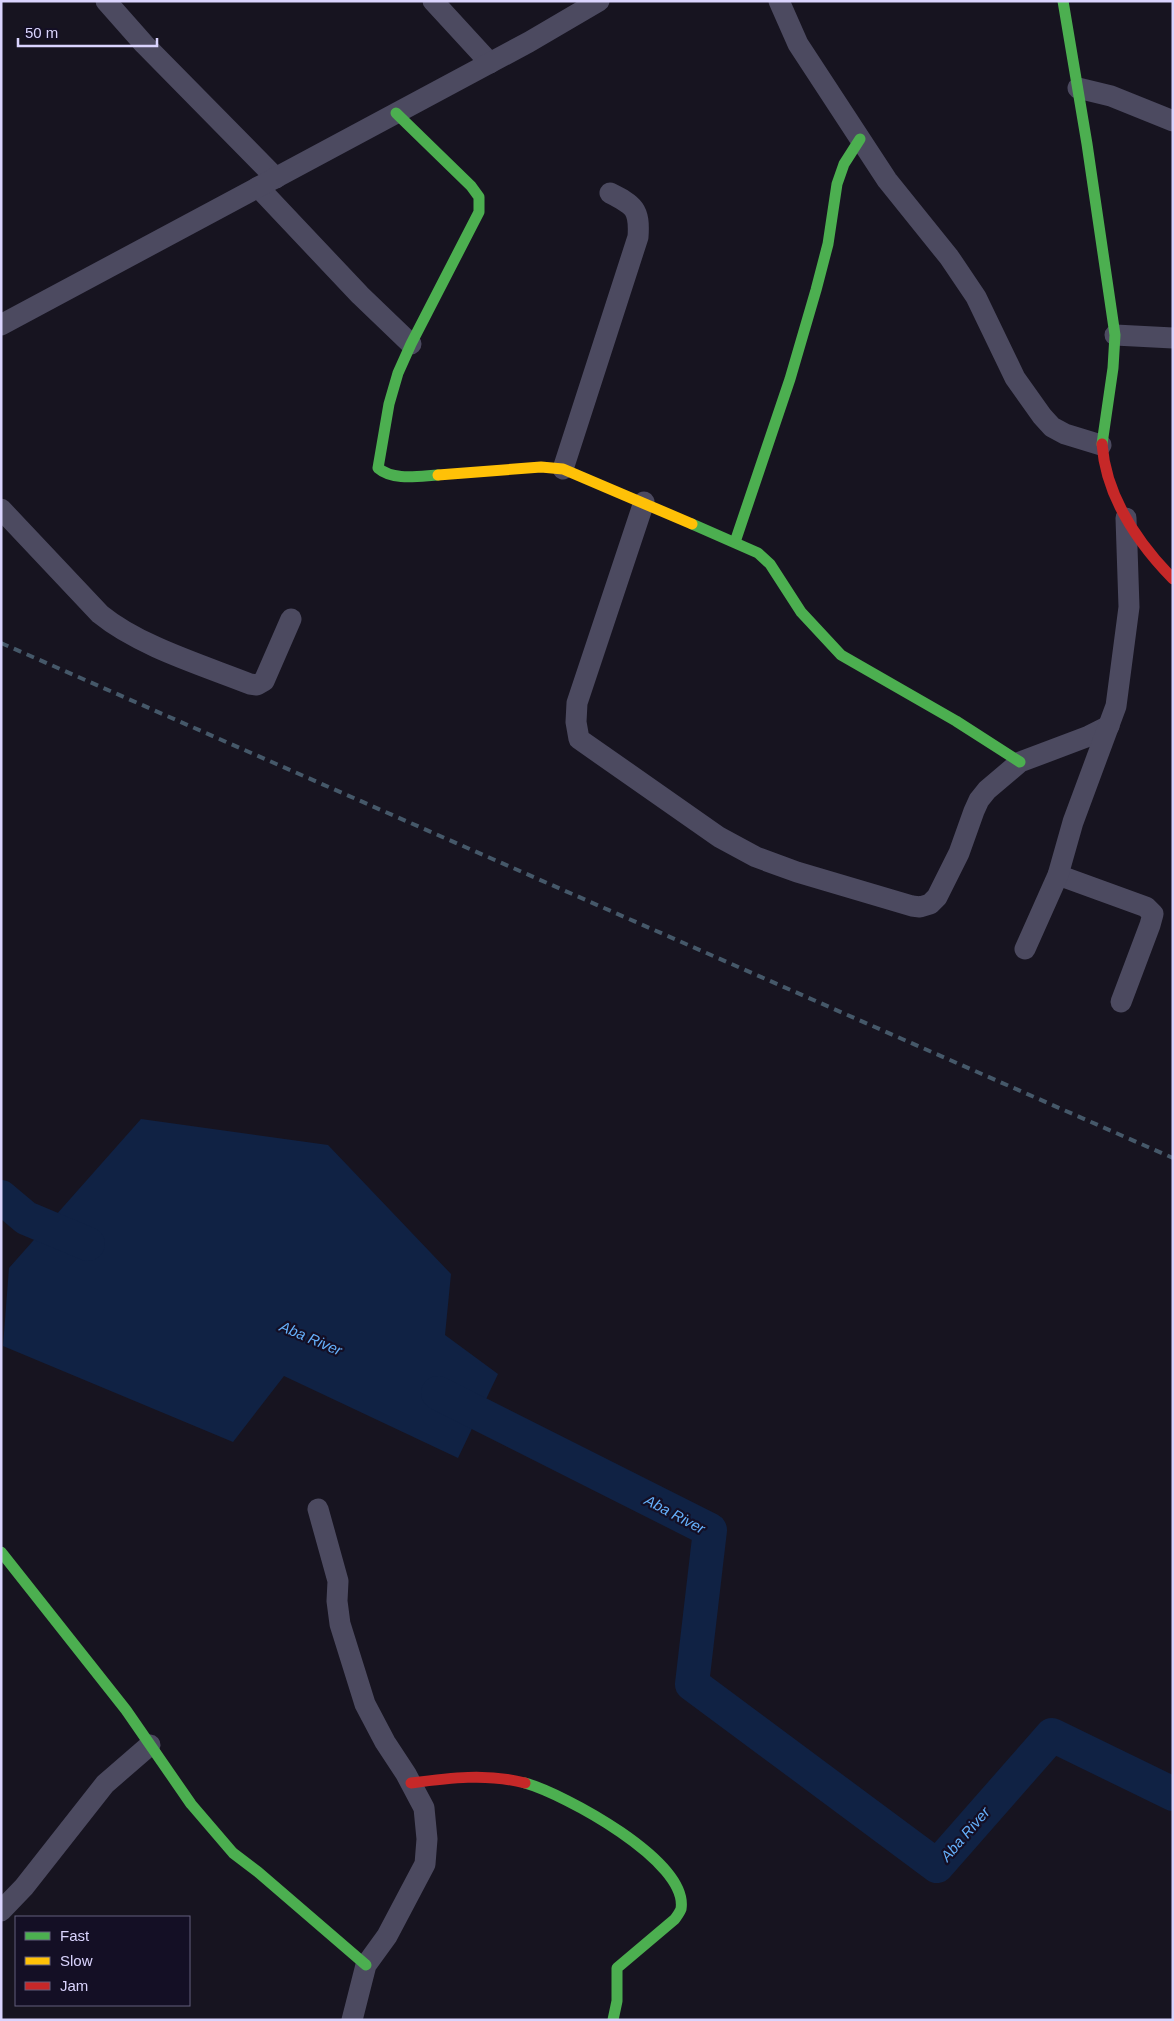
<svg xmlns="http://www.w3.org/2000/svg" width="1174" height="2021" viewBox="0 0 1174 2021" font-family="Helvetica,sans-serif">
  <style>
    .water { fill: #102244 }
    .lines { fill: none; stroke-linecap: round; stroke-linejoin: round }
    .river { stroke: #102244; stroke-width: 34 }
    .street { stroke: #4c4a60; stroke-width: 21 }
    .fast { stroke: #4caf50; stroke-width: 11 }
    .slow { stroke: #ffc107; stroke-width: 11 }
    .jam { stroke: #c62828; stroke-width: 11 }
    .rail { stroke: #455869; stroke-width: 4; stroke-dasharray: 8 6; stroke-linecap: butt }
    .labels { text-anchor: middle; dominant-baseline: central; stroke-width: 4.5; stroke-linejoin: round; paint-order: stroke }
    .water-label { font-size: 15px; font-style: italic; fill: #65b0fb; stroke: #140f25 }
  </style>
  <rect width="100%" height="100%" fill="#171420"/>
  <!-- water -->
  <path class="water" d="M141,1119L328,1145L451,1274L445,1335L498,1374L458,1458L284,1376L233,1442L3,1346L9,1268Z"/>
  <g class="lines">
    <!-- river -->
    <g class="river">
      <path d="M1,1197L26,1218L88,1244"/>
      <path d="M438,1393L710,1530L692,1684L937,1866L1052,1735L1173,1794"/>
    </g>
    <!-- street -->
    <g class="street">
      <path d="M106,1L144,44L276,178"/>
      <path d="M433,1L490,63"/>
      <path d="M779,1L798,44L887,180L949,257L976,297L1015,378L1042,416L1052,427L1065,434L1101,445"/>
      <path d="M1078,88L1111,96L1173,121"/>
      <path d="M258,187L360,295L411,344"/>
      <path d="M1,325L529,42L599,1"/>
      <path d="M1115,335L1173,338"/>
      <path d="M563,469L638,237C640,209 634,205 610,193"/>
      <path d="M644,502L577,703L576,722L579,739L719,837L756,857L797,872L912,906L920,907L930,904L937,897L959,853L974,811L979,800L987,790L1020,762L1089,736L1109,726"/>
      <path d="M1,509L100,614C139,646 202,665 250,684L257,685L264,681L291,619"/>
      <path d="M1058,875L1146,907L1153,914L1150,925L1121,1002"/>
      <path d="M1025,949L1058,875L1073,822L1116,706L1129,607L1126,518"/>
      <path d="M318,1509L338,1581L337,1601L340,1624L365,1704L385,1742L406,1774L424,1808L427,1839L425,1864L387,1936L366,1965L352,2020"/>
      <path d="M1,1911L24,1887L105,1784L150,1745"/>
    </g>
    <!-- fast -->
    <g class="fast">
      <path d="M1063,1L1087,144L1115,335L1113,368L1102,444"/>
      <path d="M396,113L471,186L479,197V212L411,344L398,373L389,404L378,468C393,481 419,476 438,475"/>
      <path d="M692,524L758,553L770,564L801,612L841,655L956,721L1020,762"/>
      <path d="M735,542L790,379L816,290L828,244L837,184L844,164L860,139"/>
      <path d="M1,1552L126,1710L191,1804L233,1853L258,1872L366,1965"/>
      <path d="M525,1783C564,1794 689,1861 681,1909C680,1912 677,1916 675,1919L617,1968V2001L613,2020"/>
    </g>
    <!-- slow -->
    <path class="slow" d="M438,475L541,467L563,469L692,524"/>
    <!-- jam -->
    <g class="jam">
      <path d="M1102,444C1106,497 1137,542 1173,579"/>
      <path d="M411,1783C449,1778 487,1773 525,1783"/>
    </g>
    <!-- rail -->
    <path class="rail" d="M1,643L1173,1158"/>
  </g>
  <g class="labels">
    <!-- water labels -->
    <g class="water-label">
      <text transform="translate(311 1338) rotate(23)">Aba River</text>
      <text transform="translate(675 1514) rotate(28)">Aba River</text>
      <text transform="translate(965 1834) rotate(-49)">Aba River</text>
    </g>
  </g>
  <!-- border -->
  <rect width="1174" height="2021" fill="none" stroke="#dad4fe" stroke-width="5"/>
  <!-- legend -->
  <rect x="15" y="1916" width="175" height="90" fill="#140f25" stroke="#635e7c"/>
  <rect x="25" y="1932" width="25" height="8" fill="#4caf50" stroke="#635e7c"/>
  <text x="60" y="1941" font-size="15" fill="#dad4fe">Fast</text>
  <rect x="25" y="1957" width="25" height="8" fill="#ffc107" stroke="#635e7c"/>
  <text x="60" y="1966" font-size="15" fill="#dad4fe">Slow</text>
  <rect x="25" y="1982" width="25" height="8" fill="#c62828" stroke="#635e7c"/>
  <text x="60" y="1991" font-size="15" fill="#dad4fe">Jam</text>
  <!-- scale -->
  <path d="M18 38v8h139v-8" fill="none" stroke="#dad4fe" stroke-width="2.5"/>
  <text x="25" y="38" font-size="15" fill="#dad4fe" stroke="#140f25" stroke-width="4" paint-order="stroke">50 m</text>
</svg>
